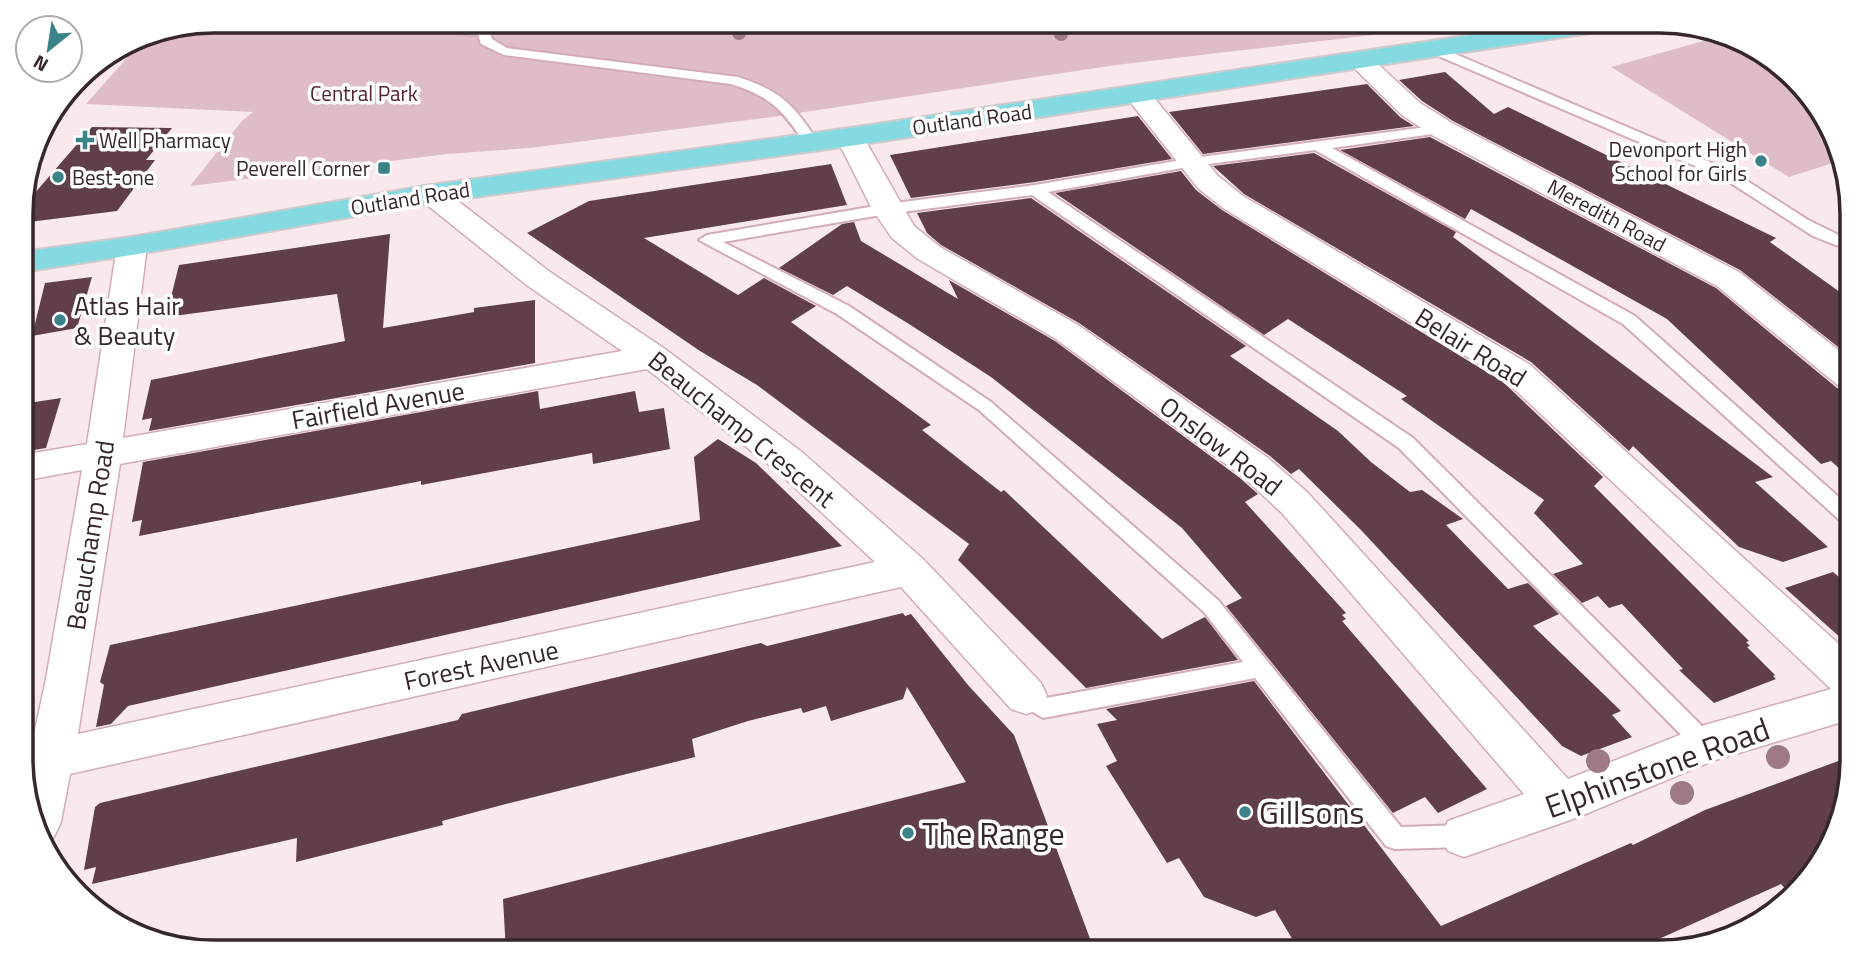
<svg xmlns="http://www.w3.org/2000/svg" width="1873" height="973" viewBox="0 0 1873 973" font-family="'Titillium Web',sans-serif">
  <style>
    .green { fill: #dfbdc7 }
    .building { fill: #603f4a }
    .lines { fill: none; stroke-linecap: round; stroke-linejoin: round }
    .lane-casing { stroke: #d3acb7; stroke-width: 4 }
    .street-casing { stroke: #d3acb7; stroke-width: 3 }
    .secondary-casing { stroke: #d3acb7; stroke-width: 4 }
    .primary-casing { stroke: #cfcbcc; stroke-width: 4 }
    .lane { fill: #fff; fill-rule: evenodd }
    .street { fill: #fff; fill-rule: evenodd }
    .secondary { fill: #fff; fill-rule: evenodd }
    .primary { fill: #85dae2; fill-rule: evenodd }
    .tree { fill: #9e7a87 }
    .poi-dot { fill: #3b8389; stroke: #fff; stroke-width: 2.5 }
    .labels { text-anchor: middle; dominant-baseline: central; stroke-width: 7; stroke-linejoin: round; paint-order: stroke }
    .far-park-label { font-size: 21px; fill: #542034; stroke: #fff }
    .far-street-label { font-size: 21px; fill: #36272c; stroke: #fff }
    .far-poi-label { font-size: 21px; fill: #36272c; stroke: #fff; text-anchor: start }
    .poi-label { font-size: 26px; fill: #36272c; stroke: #fff; text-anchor: start }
    .street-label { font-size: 26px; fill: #36272c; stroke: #fff }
    .near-street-label { font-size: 32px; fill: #36272c; stroke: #fff }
    .near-poi-label { font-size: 32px; fill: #36272c; stroke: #fff; text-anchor: start }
    .rim { fill: none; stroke: #36272c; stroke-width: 3.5 }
  </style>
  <rect width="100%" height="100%" fill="#f9e9ed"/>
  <!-- green -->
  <g class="green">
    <path d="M215,21H1493L1116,65L772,117L530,148L447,154L190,186L242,121L253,112L86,104L148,34Z"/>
    <path d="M1721,36C1743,41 1811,91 1820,109C1828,125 1833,144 1839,161L1789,177L1611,67Z"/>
  </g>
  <!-- building -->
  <g class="building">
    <path d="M1445,72L1494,114L1508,107L1776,238L1770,242L1851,300V357L1740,270L1453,121L1422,101L1399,80Z"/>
    <path d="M1367,84L1400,117L1414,126L1203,154L1169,112Z"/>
    <path d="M1138,116L1172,159L1035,182L911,198L890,155Z"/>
    <path d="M92,127L172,128L146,160H155L117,211L21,223V209Z"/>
    <path d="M1430,137L1716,288L1837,388L1851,391V479L1831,461L1821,464L1667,319L1471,209L1465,219L1340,150Z"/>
    <path d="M1314,153L1456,232L1453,237L1773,477L1755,482L1828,547L1783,562L1739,547L1633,446L1629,451L1531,362L1244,194L1213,166Z"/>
    <path d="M831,164L847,205L644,238L738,295L764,278L816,306L791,322L931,425L922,430L1001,492L1004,490L1162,639L1205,617L1238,660L1086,688L958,560L969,544L757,385L700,351L527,233L589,201Z"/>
    <path d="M1181,171L1196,190L1222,210L1503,382L1603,477L1594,486L1749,641L1746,642L1750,646L1747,647L1775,675L1773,676L1776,679L1714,703L1679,670L1683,669L1622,604L1609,608L1598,596L1582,603L1553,574L1583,564L1534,513L1544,500L1401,399L1407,396L1288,319L1264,335L1055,193Z"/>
    <path d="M1031,198L1246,346L1230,356L1338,431L1371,462L1410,492L1422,490L1463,519L1446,525L1508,589L1528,583L1559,614L1533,626L1621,711L1612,715L1632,737L1581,756L1562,746L1361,530L1299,469L1291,474L1270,456L1079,323L941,245L927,233L917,213Z"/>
    <path d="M854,222L861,241L958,299L949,280L1055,341L1240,478L1258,494L1245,502L1346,613L1342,615L1346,619L1342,621L1487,789L1438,813L1425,797L1393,813L1226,606L1242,598L1182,528L991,377L909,324L847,286L833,295L779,268L842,224Z"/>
    <path d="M390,234L383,328L474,312V308L535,300V363L149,431L152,418L142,420L151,380L345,341L337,294L166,317L179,265Z"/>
    <path d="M92,277L77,328L32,336L45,283Z"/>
    <path d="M538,391L540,409L635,391L639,412L664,408L670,449L593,464L592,453L421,485V481L139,536L142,520L132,522L143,462Z"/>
    <path d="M61,398L46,448L22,452V404Z"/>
    <path d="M718,439L756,463L842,546L128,706L111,724L96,727L104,685L100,682L110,645L700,520L694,457Z"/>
    <path d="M1833,572L1852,588V648L1785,588Z"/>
    <path d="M903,613L905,616L911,614L968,685L1014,735L1095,952H506L503,899L966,782L907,687L903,699L831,721L826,706L803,713L801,708L748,721L692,739L695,757L502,805L442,821L443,825L296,862L297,838L92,884L96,867L84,870L95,807L100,803L458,720L462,714L723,652L761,643L767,646Z"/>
    <path d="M1254,681L1441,926L1631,843L1633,845L1705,810L1852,756V759L1832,844L1789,893L1781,884L1630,952H1300L1275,910L1256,917L1204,897L1179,858L1167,863L1106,766L1117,761L1097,724L1117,720L1106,709Z"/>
  </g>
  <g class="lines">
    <!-- lane casing -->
    <g class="lane-casing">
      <g id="lane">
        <path d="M365,21L475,28V21H488L487,24L491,21H505L490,33L492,39L507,48L738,77C781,91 794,105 818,142L816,145H806C783,111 772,97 731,84L504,55L481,44L478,35L370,27L366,26Z"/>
        <path d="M569,21H603C596,27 576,27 569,21Z"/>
        <path d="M1434,45L1733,172L1808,220L1851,241V251L1813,236L1723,178L1429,52V46Z"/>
        <path d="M1442,125L1447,126V132L1332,148L1635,316L1851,508V526L1844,524L1623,324L1315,150L1193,166L1048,192L1413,438L1713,737L1716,744L1713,751L1705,754L1697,751L1399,448L1032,195L887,214L723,242L849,306L991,402L1218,600L1401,827L1464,825L1473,828L1476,836L1473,844L1464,847L1395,849L1386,846L1255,678L1043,718L1018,703L1015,696L1018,689L1026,687L1046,698L1243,662L1204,612L979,410L837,314L699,240L707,235L887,204L1035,185L1193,158Z"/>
      </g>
    </g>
    <!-- street casing -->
    <g class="street-casing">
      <g id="street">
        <path d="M1359,52L1368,55L1420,103L1452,123L1739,272L1851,360V389L1839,386L1717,286L1432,135L1402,115L1346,60L1350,55Z"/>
        <path d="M1137,86L1146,88L1218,176L1243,196L1529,364L1852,656V719L1712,761L1576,818L1464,857L1448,851L1441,836L1448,821L1524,794L1282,513L1242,476L1056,339L918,259L892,238L872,209L836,137L840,131L850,129L860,131L914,226L940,247L1078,325L1268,458L1308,493L1568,779L1705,725L1831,689L1505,380L1223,208L1198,188L1124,94L1128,88Z"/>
        <path d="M431,185L441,188L550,272L665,349L803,453L923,559L1041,683L1047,696L1041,709L1026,714L1011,709L901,587L70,774L61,822L54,837L46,840L23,786L46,679L82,470L22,481V455L87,444L117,246L121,240L132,237L143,240L147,246L123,438L622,351L528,286L421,200L417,194L421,188ZM647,369L777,471L875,562L78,734L120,464Z"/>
      </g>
    </g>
    <!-- secondary casing -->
    <g class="secondary-casing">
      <path id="secondary" d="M96,63L100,69L95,76L81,77Z"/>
    </g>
    <!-- primary casing -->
    <g class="primary-casing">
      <path id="primary" d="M1565,21H1628L1624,26L1615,29L850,146L431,203L132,255L22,272V252L132,237L431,185L850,128Z"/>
    </g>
    <!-- lane -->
    <use href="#lane" class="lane"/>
    <!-- street -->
    <use href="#street" class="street"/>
    <!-- secondary -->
    <use href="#secondary" class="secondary"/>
    <!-- primary -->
    <use href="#primary" class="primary"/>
  </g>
  <!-- trees -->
  <g class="tree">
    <circle cx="739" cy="33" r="7"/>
    <circle cx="1061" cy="34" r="7"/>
    <circle cx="1778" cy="757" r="12"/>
    <circle cx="1598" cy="761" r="12"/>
    <circle cx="1682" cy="793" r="12"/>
  </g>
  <!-- markers -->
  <g class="poi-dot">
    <path d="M81.5 129.5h7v7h7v7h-7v7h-7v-7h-7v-7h7z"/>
    <circle cx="1761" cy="161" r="7"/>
    <rect x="377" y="161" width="14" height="14" rx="3.5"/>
    <circle cx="58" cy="177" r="7"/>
    <circle cx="60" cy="320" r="7"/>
    <circle cx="1245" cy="812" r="7"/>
    <circle cx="908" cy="833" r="7"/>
  </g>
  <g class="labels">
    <!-- far-park labels -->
    <g class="far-park-label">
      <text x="364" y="93">Central Park</text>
    </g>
    <!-- far-street labels -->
    <g class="far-street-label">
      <text transform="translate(972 119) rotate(-8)">Outland Road</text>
      <text transform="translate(410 198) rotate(-9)">Outland Road</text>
      <text transform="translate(1607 215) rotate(28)">Meredith Road</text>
    </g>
    <!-- far-poi labels -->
    <g class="far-poi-label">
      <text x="99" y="140">Well Pharmacy</text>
      <text x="1747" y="149" text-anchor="end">Devonport High<tspan x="1747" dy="24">School for Girls</tspan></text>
      <text x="370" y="168" text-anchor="end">Peverell Corner</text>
      <text x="72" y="177">Best-one</text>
    </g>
    <!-- poi labels -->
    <g class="poi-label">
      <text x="74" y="305">Atlas Hair<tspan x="74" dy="30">&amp; Beauty</tspan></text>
    </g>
    <!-- street labels -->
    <g class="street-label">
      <text transform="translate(1471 347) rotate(32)">Belair Road</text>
      <text transform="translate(378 405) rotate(-10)">Fairfield Avenue</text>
      <text transform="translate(742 429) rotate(39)">Beauchamp Crescent</text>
      <text transform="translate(1221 446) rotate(37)">Onslow Road</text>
      <text transform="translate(90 535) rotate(-81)">Beauchamp Road</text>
      <text transform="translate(481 665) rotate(-12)">Forest Avenue</text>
    </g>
    <!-- near-street labels -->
    <g class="near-street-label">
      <text transform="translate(1657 767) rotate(-20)">Elphinstone Road</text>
    </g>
    <!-- near-poi labels -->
    <g class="near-poi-label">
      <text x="1259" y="812">Gillsons</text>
      <text x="922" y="833">The Range</text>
    </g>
  </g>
  <!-- crop -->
  <path d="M0 0H1873V973H0ZM214 33H1659A181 181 0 0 1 1840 214V759A181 181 0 0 1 1659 940H214A181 181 0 0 1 33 759V214A181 181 0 0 1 214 33Z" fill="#fff" fill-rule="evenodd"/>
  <path class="rim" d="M214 33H1659A181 181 0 0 1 1840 214V759A181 181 0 0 1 1659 940H214A181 181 0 0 1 33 759V214A181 181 0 0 1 214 33Z"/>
  <!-- north arrow -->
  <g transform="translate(49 49) rotate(210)"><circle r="33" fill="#ffffff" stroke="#afa9ab" stroke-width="2"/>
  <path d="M0-5L12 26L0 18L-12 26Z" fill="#3b8389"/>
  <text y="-10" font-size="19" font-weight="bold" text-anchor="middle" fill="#36272c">N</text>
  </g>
</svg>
